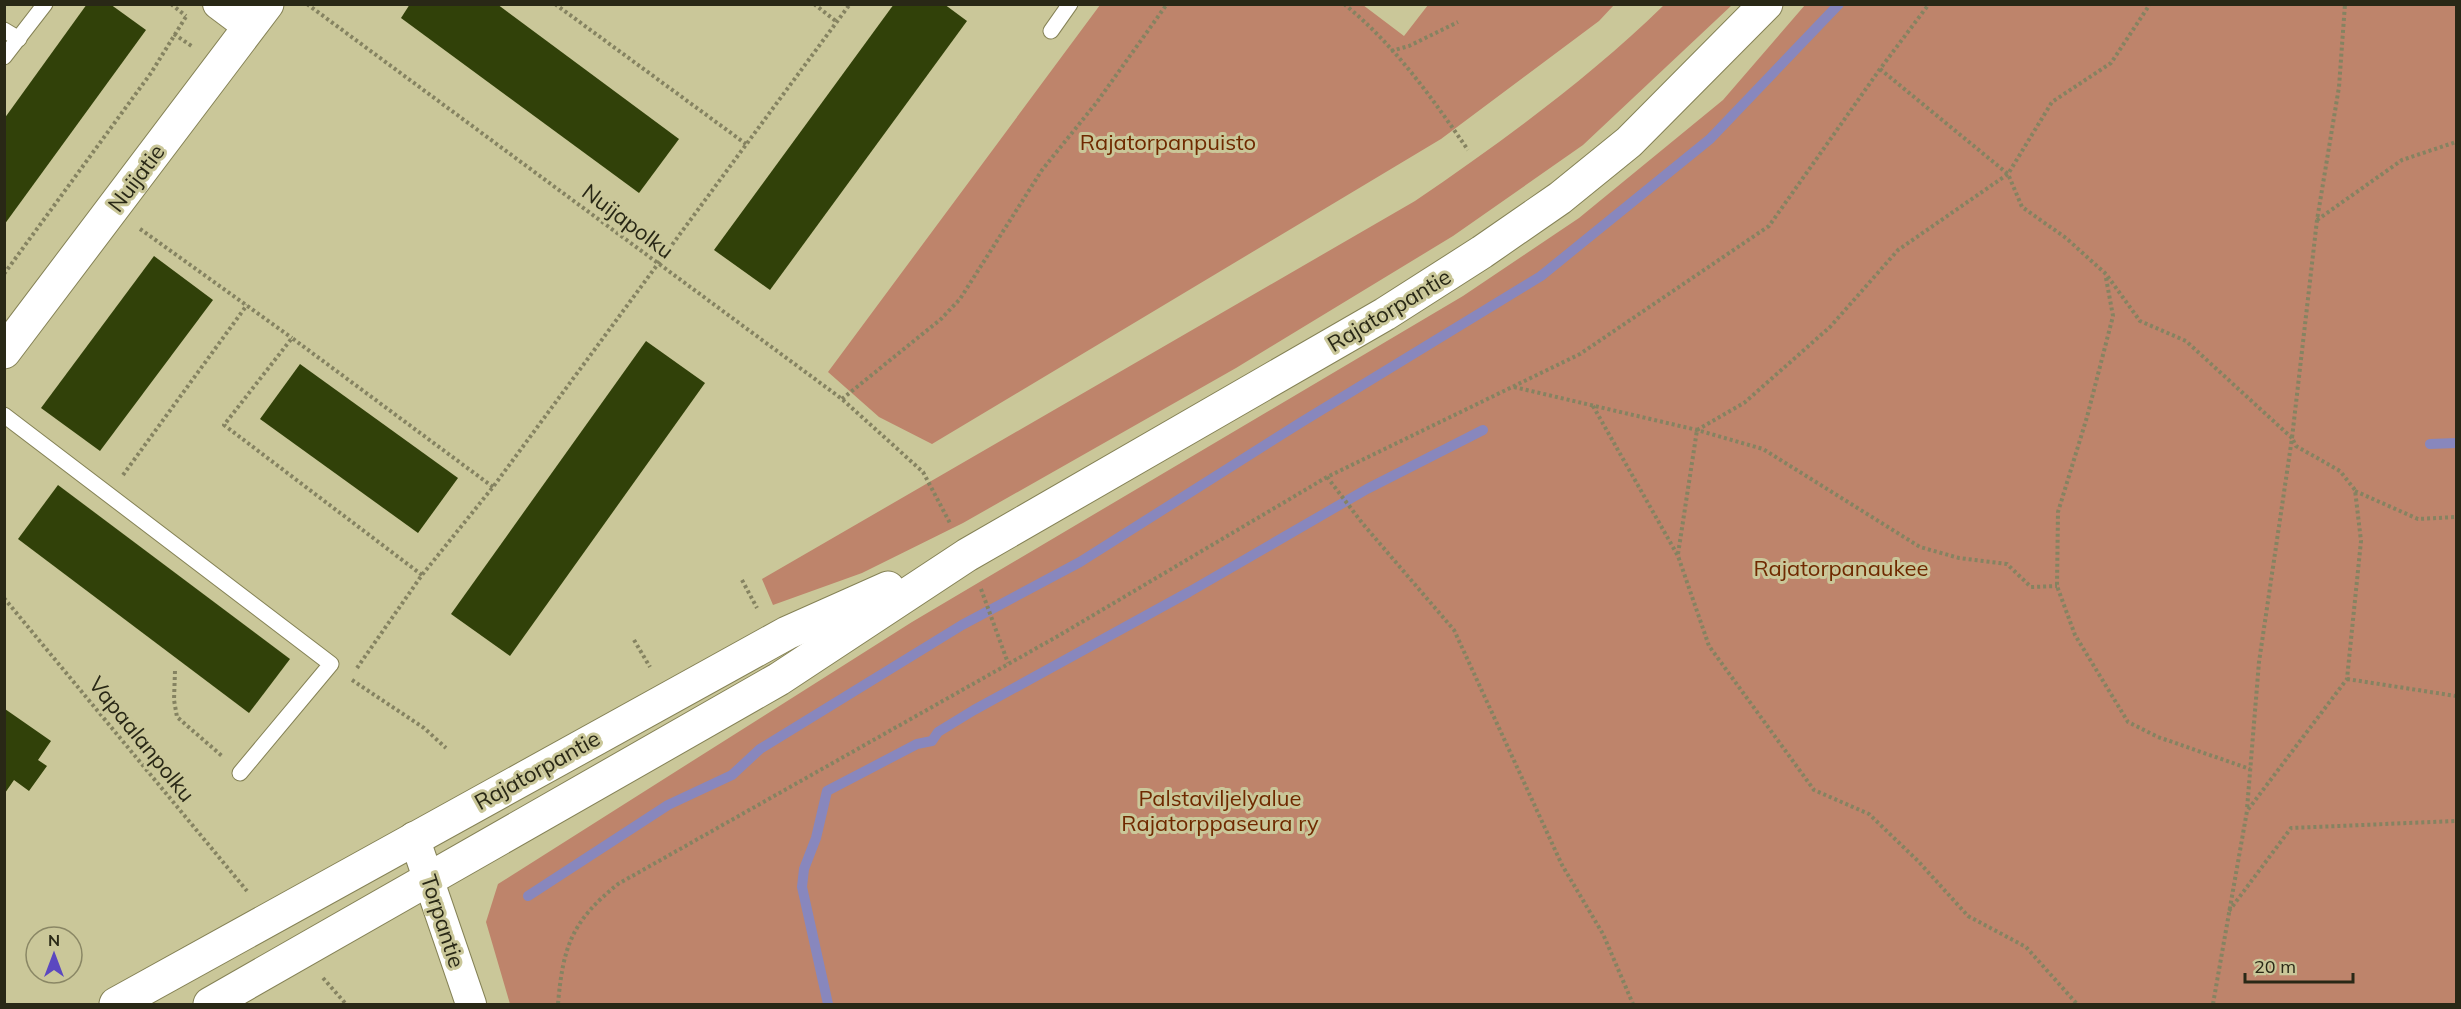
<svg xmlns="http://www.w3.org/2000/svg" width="2461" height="1009" viewBox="0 0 2461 1009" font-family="Mulish,sans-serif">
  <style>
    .green { fill: #be846b }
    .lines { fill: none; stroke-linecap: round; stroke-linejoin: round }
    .stream { stroke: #8887bd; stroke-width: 10 }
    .building { fill: #314109 }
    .lane-casing { stroke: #858256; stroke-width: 17 }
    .street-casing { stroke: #858256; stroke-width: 32 }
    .secondary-casing { stroke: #858256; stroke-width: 35 }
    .path { stroke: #858361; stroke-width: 4; stroke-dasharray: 3 3; stroke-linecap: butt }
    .lane { stroke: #fff; stroke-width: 15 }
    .street { stroke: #fff; stroke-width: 30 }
    .secondary { stroke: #fff; stroke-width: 33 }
    .labels { text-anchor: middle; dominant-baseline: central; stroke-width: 6; stroke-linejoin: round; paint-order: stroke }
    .park-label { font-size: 22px; fill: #6f2900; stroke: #cac799 }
    .street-label { font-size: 22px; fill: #292816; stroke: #cac799 }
  </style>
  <rect width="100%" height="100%" fill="#cac799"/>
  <!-- green -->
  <g class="green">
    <path d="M1100,5H1363L1404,36L1428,5H1614L1599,21L1441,139L932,444L879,417L828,372Z"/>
    <path d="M1664,5H1732L1583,145L1453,236L1236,368L963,523L862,573L773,605L762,579L1415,201C1503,141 1588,79 1664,5Z"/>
    <path d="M1805,5H2456V1004H510L486,922L498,884L912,622L1463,296L1579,218L1723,100Z"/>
  </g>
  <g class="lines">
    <!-- stream -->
    <g class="stream">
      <path d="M2430,444L2456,443"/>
      <path d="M528,896L668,805L732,775L760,749L962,625L1080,562L1300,423L1541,276L1710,139L1839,4"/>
      <path d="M828,1004L802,887L804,869L816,838L827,791L917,744L932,741L938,732L974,710L1189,592L1367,489L1483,430"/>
    </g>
  </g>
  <!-- building -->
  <g class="building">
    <path d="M87,4H110L146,30L4,225V119Z"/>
    <path d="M410,4H497L679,139L639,193L401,18Z"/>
    <path d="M894,4H944L967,21L770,290L714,250Z"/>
    <path d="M154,256L213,300L100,451L41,408Z"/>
    <path d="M646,341L705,383L510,656L451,614Z"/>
    <path d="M300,364L458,478L418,533L260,419Z"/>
    <path d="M58,485L290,659L249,713L18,539Z"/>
    <path d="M5,709L51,741L38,760L47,766L29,791L14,780L5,793Z"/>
  </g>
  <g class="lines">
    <!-- lane casing -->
    <g class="lane-casing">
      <g id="lane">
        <path d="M4,30L19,39"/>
        <path d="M1051,31L1070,4"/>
        <path d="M4,57L45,4"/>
        <path d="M4,415L331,664L240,773"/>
      </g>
    </g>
    <!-- street casing -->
    <g class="street-casing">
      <g id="street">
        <path d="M218,4L250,28"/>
        <path d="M414,837L471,1004"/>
      </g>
    </g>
    <!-- secondary casing -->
    <g class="secondary-casing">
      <g id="secondary">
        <path d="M4,352L267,4"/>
        <path d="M116,1004L787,633L888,588"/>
        <path d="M210,1004L779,679L967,555L1385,314L1482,252L1560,198L1629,142L1766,4"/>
      </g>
    </g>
    <!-- path -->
    <g class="path">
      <path d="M171,4L186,16"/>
      <path d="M307,4L842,399L923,472L951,525"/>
      <path d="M555,4L746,144"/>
      <path d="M814,4L837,22"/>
      <path d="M1344,4C1394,44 1432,98 1468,150"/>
      <path d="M174,34L193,47"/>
      <path d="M1391,51L1409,46L1458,22"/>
      <path d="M1880,69L2008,174L2022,207L2066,238L2106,274L2140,321L2186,341L2292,438L2259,662L2247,809"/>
      <path d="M2317,220L2402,160L2456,142"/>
      <path d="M140,229L292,338"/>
      <path d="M4,274L151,73L187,15"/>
      <path d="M2106,278L2113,316L2087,417L2058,512L2057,586L2075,635L2128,722L2158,737L2250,769"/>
      <path d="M1514,387L1697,430L1763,449L1920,547L1959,558L2007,564L2031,587L2057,586"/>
      <path d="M842,399L941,319L960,299L1042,170L1097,102L1167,4"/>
      <path d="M1593,406L1678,556L1709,646L1814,790L1869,814L1918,861L1968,916L2026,947L2077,1004"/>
      <path d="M1697,430L1744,403L1830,327L1898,250L2008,174L2052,102L2111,63L2150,4"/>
      <path d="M123,475L247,305"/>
      <path d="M1327,477L1363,524L1454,630L1562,865L1603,934L1633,1004"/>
      <path d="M2355,491L2418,519L2456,517"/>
      <path d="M1678,554L1697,430"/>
      <path d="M422,575L224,425L292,338L493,487"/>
      <path d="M742,580L757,608"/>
      <path d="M981,589L1008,663"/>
      <path d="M4,598L247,891"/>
      <path d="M634,640L650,667"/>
      <path d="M357,668L422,575L493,487L850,4"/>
      <path d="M175,671L174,700L177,717L222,756"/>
      <path d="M2347,679L2456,696"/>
      <path d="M352,680L424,728L446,748"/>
      <path d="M2229,911L2291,828L2456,821"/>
      <path d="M323,978L346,1004"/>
      <path d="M558,1004C563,946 572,921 618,884L1058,636L1327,477L1580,354L1769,226L1880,69L1929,4"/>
      <path d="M2213,1004L2247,811L2347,679L2361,541L2355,490L2340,471L2296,446L2292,438L2317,220L2339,87L2345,4"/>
    </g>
    <!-- lane -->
    <use href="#lane" class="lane"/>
    <!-- street -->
    <use href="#street" class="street"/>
    <!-- secondary -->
    <use href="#secondary" class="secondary"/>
  </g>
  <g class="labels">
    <!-- park labels -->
    <g class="park-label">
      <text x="1168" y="142">Rajatorpanpuisto</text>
      <text x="1841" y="568">Rajatorpanaukee</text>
      <text x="1220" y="798">Palstaviljelyalue<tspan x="1220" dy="25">Rajatorppaseura ry</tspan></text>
    </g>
    <!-- street labels -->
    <g class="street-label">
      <text transform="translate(136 178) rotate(-53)">Nuijatie</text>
      <text transform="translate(628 221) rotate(37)">Nuijapolku</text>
      <text transform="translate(1389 310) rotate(-31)">Rajatorpantie</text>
      <text transform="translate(142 739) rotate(51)">Vapaalanpolku</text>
      <text transform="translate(537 770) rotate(-29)">Rajatorpantie</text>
      <text transform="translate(443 921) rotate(72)">Torpantie</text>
    </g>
  </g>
  <!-- border -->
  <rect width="2461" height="1009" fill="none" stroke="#292816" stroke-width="12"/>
  <!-- north arrow -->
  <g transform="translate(54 955)"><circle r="28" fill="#cac799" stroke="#8a8765" stroke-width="1.5"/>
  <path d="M0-4.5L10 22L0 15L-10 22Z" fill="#5b48c0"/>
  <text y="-9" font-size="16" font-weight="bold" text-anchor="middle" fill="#292816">N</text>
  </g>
  <!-- scale -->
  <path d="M2245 973v9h108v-9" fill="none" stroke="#292816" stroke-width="3"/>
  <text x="2254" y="973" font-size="18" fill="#292816" stroke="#cac799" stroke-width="4.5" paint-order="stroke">20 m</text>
</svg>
